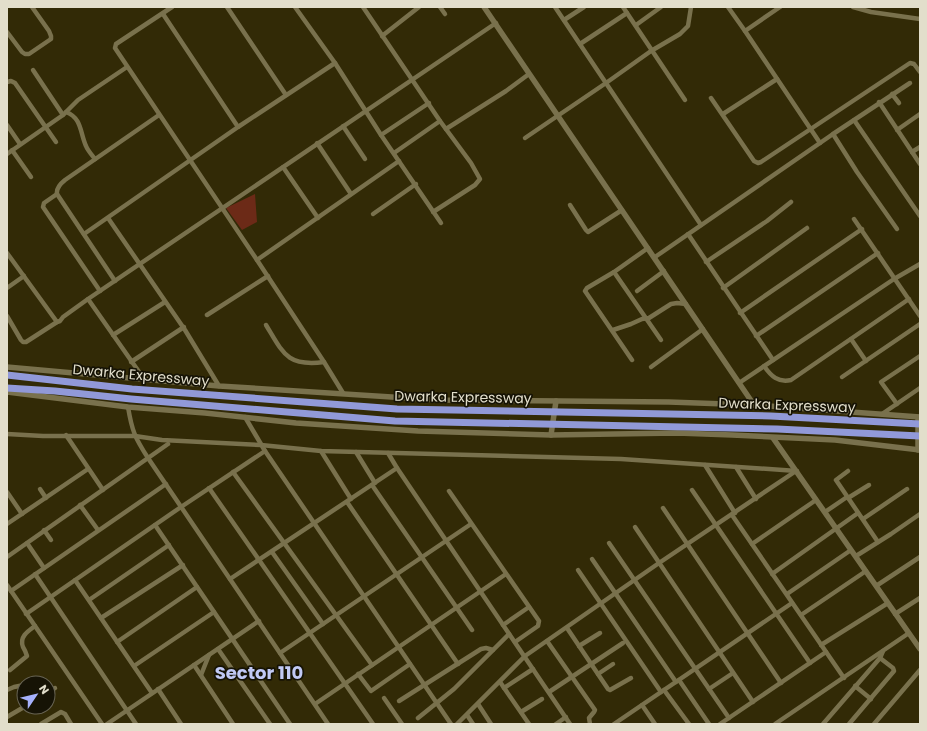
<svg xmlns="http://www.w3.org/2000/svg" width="927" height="731" viewBox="0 0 927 731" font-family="Poppins,sans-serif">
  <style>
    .green { fill: #6c2a17 }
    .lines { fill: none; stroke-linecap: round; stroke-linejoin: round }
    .minor { stroke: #79714d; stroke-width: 4.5 }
    .tertiary { stroke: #79714d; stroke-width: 5.5 }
    .trunk { stroke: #9199d8; stroke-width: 7 }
    .labels { text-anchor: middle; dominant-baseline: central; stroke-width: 3.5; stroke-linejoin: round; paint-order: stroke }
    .street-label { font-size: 14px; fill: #e2decb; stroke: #161305 }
    .district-label { font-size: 18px; font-weight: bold; fill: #c2caf5; stroke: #161305 }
  </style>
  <rect width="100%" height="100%" fill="#322a06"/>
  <!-- green -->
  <path class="green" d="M255,194L257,222L242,230L226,208Z"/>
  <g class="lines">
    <!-- minor -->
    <g class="minor">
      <path d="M172,7L116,44L115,48L257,260"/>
      <path d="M227,7L286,95"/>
      <path d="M295,7L335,63L381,135L441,223"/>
      <path d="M363,7L440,121L471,163L480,179L475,185L433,212"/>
      <path d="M440,7L445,14"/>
      <path d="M555,7L701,225"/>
      <path d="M623,7L685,100"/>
      <path d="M728,7L745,31"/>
      <path d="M780,7L745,31L820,143"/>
      <path d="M853,7L871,12L920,19"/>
      <path d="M163,14L238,127"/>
      <path d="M564,20L584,7"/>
      <path d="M636,25L661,7"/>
      <path d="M7,32L22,52L25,54H29L51,39V36L49,31L32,7"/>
      <path d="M382,36L419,7"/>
      <path d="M580,44L627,13"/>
      <path d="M33,70L63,115"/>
      <path d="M7,82L11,81L15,83L56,142"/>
      <path d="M892,94L899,103"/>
      <path d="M711,98L754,161L758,163L761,162L910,63L914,64L920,72"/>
      <path d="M879,102L920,164"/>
      <path d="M66,112C82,118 80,133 86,146C88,151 92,155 95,159"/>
      <path d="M723,114L777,79"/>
      <path d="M854,120L920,216"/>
      <path d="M7,125L20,144"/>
      <path d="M343,126L365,159"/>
      <path d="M446,129L506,91L529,74"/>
      <path d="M897,130L920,114"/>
      <path d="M381,135L429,103"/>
      <path d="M525,138L606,83L651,51L680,34L688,26L691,7"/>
      <path d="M317,143L351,194"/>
      <path d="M12,150L31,177"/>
      <path d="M912,152L920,147"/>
      <path d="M394,153L440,121"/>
      <path d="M7,154L63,115L78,100L127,67"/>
      <path d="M283,167L318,218"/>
      <path d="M57,194L44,203L43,207L100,291"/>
      <path d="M570,205L586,230L588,232L622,210"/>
      <path d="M373,214L416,184"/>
      <path d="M108,218L185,330L219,386"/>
      <path d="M854,219L920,316"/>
      <path d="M897,229L857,172L833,134L910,83"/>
      <path d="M84,234L238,127L335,63"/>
      <path d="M688,234L773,360"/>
      <path d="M7,253L57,322"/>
      <path d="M655,257L833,134"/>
      <path d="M706,262L767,221L791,202"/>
      <path d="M614,272L661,340"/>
      <path d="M115,281L57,194C56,188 60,184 65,180L159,115"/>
      <path d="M7,288L24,276"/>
      <path d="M723,288L807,228"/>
      <path d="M637,291L664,271"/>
      <path d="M88,299L144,379"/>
      <path d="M740,313L862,229"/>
      <path d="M207,315L268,276"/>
      <path d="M7,316L21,340L23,342H26L57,322L60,321L63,317L88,299L496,23"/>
      <path d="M266,325C283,353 287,367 324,362"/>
      <path d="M613,330L631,324L642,319L649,318L671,304L677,303L686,304"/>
      <path d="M113,335L165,302"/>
      <path d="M756,336L878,253"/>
      <path d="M851,339L866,361"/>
      <path d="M632,360L585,291L587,288L614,272L648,248"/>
      <path d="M131,362L184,327"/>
      <path d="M764,366C771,376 778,383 791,380L909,299"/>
      <path d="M651,367L703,329"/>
      <path d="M842,377L920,324"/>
      <path d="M739,383L894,279L920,264"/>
      <path d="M343,393L324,362L257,260L399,161"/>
      <path d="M897,404L881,382L920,356"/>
      <path d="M128,407C132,431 135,438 148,458L328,724"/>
      <path d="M882,414L920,388"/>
      <path d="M245,417L265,451L451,724"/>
      <path d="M7,434L43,436H135L162,440L261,445L321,451L621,459L797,471"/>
      <path d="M66,435L103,490"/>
      <path d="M321,451L351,499"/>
      <path d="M356,452L375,483"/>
      <path d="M388,453L397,468L570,724"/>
      <path d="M705,465L735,513"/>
      <path d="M736,467L756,499"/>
      <path d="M848,471L836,480L878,542"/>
      <path d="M233,472L372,665"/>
      <path d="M372,485L472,630"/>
      <path d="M209,488L373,724"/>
      <path d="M40,489L46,498"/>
      <path d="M692,490L810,663"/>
      <path d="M449,491L539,621L538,626L515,642"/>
      <path d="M7,492L22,514"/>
      <path d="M848,498L869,485"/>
      <path d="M347,502L458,664"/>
      <path d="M80,505L98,530"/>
      <path d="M663,508L781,683"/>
      <path d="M825,512L847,497"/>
      <path d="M732,515L844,678"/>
      <path d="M863,519L907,489"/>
      <path d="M7,524L88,469"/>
      <path d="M155,525L290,724"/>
      <path d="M635,527L753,702"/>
      <path d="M44,530L51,540"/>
      <path d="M27,543L44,568"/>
      <path d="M609,543L729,718"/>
      <path d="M752,544L816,500"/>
      <path d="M272,552L323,624"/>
      <path d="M856,556L891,534L920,514"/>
      <path d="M7,557L168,444"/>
      <path d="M592,559L676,682"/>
      <path d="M578,570L661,692"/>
      <path d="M35,574L136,724"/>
      <path d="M772,574L858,513"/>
      <path d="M230,579L397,468"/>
      <path d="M75,580L152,693"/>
      <path d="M7,585L102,724"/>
      <path d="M876,586L920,557"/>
      <path d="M11,591L166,484"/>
      <path d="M787,594L851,550"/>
      <path d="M89,600L169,545"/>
      <path d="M26,614L181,507L265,451"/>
      <path d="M895,614L920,598"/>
      <path d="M801,615L866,571"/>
      <path d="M101,618L183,565"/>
      <path d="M503,625L529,607"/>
      <path d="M567,628L608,689L610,690L631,678"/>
      <path d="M547,641L595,710L594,712L589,718L590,724"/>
      <path d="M117,642L197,587"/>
      <path d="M821,645L888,603"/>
      <path d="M579,646L600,633"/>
      <path d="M218,649L270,724"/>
      <path d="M280,653L471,524"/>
      <path d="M194,665L233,724"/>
      <path d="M134,666L214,612"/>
      <path d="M10,670L27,656C26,653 25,650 23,647C19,637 28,631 35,626"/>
      <path d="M358,674L371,691L410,664"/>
      <path d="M598,674L613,664"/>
      <path d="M201,675L209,655"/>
      <path d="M679,680L709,724"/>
      <path d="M500,682L529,724"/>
      <path d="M855,686L871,699"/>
      <path d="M504,688L533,669"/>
      <path d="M158,689L181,724"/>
      <path d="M709,689L733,673"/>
      <path d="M7,690L14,687L24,685"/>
      <path d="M664,690L689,724"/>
      <path d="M48,692L55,688"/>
      <path d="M549,692L623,643"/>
      <path d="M384,698L402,724"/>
      <path d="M399,701L481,649L486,648L493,650"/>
      <path d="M315,704L506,574"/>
      <path d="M478,704L491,724"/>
      <path d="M642,705L655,724"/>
      <path d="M521,712L542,699"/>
      <path d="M467,715L473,724"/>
      <path d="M7,717L24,707"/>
      <path d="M418,718L454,689L509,634"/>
      <path d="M41,724L61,712L65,714L71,724"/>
      <path d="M107,724L259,621"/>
      <path d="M457,724L525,656L659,563L796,471"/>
      <path d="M556,724L566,717"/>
      <path d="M614,724L792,603"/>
      <path d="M720,724L826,652"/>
      <path d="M775,724L909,633"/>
      <path d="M823,724L880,658L883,651"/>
      <path d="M849,724L894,671L893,668L880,658"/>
      <path d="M874,724L920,670"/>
    </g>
    <!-- tertiary -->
    <g class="tertiary">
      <path d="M484,7L754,405"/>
      <path d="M7,367L219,386L439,400L669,402L754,405L920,417"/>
      <path d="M7,392L128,407L205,413L296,423L418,431L551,435L677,433L732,435L835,440L920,450"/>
      <path d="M918,420V450"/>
      <path d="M551,435L556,401"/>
      <path d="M773,438L920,649"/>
    </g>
    <!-- trunk -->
    <g class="trunk">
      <path d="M7,375L132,389L397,409L771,416L920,424"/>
      <path d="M7,388L55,391L131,399L395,421L777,429L920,436"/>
    </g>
  </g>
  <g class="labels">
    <!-- street labels -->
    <g class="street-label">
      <text transform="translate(141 375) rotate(5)">Dwarka Expressway</text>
      <text transform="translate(463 397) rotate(1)">Dwarka Expressway</text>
      <text transform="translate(787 405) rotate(2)">Dwarka Expressway</text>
    </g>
    <!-- district labels -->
    <g class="district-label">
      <text x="259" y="672">Sector 110</text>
    </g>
  </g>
  <!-- border -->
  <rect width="927" height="731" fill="none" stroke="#e2decb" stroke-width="16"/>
  <!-- north arrow -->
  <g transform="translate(36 695) rotate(55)"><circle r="19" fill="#161305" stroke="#686454"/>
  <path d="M0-3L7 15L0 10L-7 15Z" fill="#a6b1fc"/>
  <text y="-6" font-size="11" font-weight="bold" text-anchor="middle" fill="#e2decb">N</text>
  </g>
</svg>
